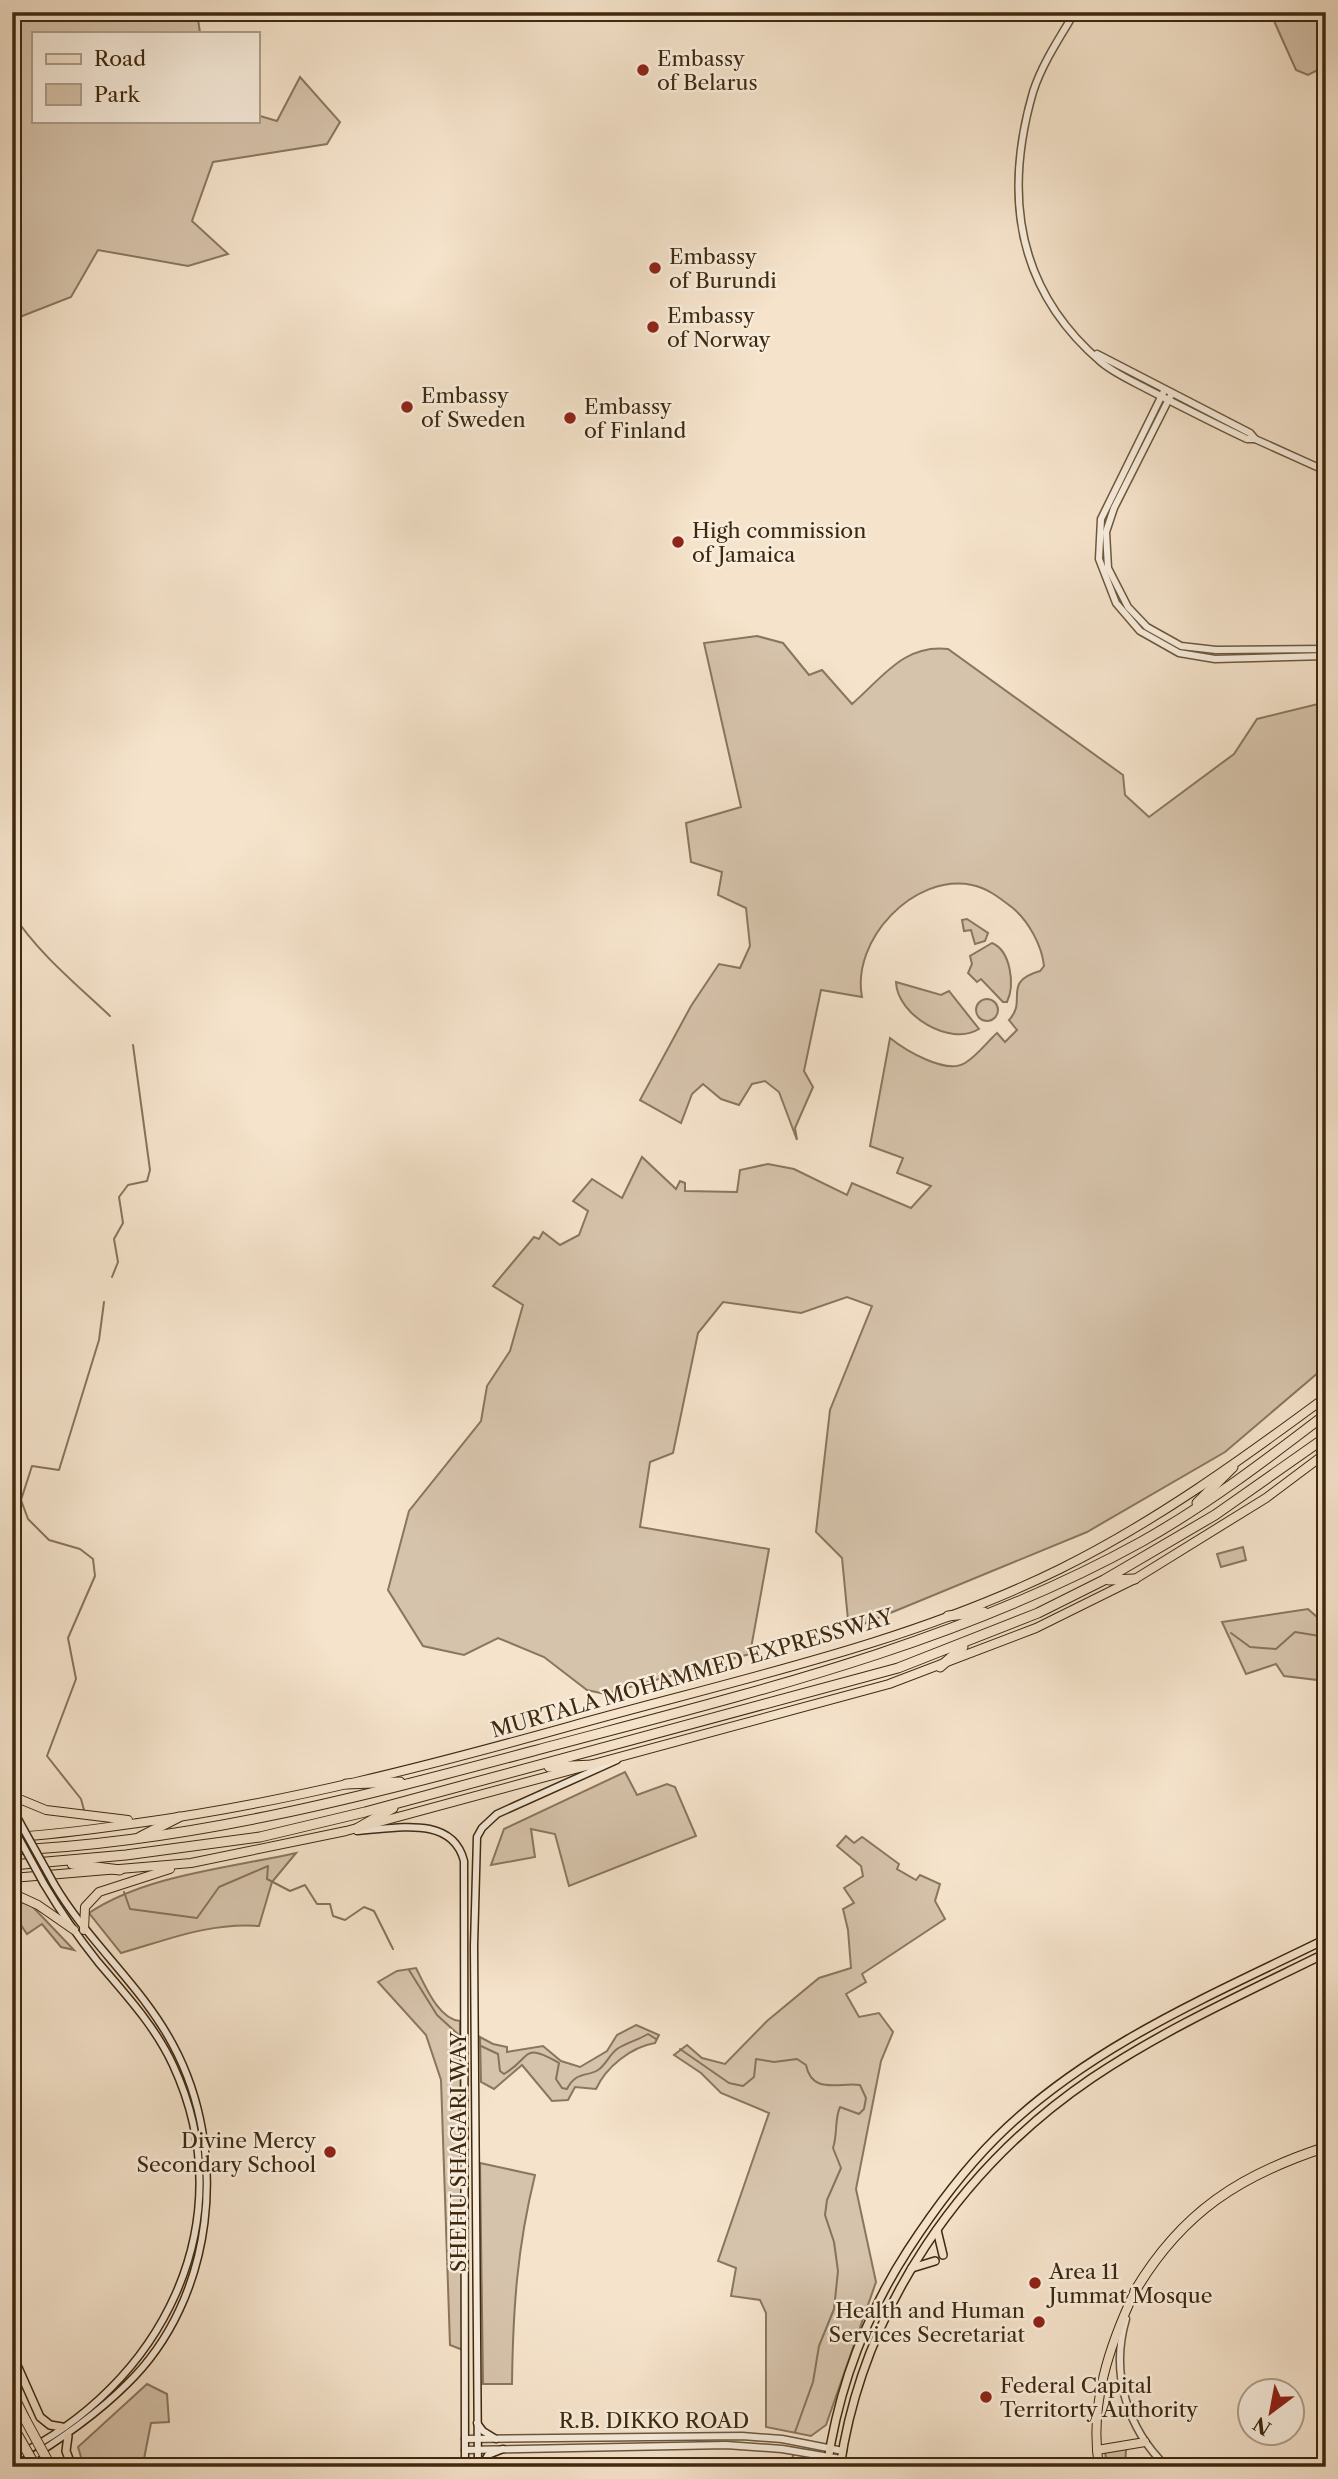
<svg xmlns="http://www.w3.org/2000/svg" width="1338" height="2479" viewBox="0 0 1338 2479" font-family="'Libre Caslon Text',serif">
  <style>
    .green { fill: #d6c3ab; stroke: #8a765c; stroke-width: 2 }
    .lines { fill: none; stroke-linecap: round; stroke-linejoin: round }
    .stream { stroke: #877359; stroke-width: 2 }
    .tertiary-casing { stroke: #6c583d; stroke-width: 9 }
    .secondary-casing { stroke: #3f290e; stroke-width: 9 }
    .primary-casing { stroke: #3f290e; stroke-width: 10 }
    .trunk-casing { stroke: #3f290e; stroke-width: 10 }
    .motorway-casing { stroke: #3f290e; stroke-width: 11 }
    .tertiary { stroke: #f8eddd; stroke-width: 6 }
    .secondary { stroke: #f8eddd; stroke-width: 6 }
    .primary { stroke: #f5e3cb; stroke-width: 7 }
    .trunk { stroke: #f5e3cb; stroke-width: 8 }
    .motorway { stroke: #f5e3cb; stroke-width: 9 }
    .secondary-bridge-casing { stroke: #3f290e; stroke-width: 9; stroke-linecap: butt }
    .motorway-bridge-casing { stroke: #3f290e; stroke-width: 11; stroke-linecap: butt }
    .secondary-bridge { stroke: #f8eddd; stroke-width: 6 }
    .motorway-bridge { stroke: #f5e3cb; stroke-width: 9 }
    .poi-dot { fill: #8f2418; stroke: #f8eddd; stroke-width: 2.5 }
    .labels { text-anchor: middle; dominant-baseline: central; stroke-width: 5; stroke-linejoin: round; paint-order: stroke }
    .poi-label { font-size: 21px; fill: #3f290e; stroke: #f8eddd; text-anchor: start }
    .street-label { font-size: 21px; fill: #3f290e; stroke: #f8eddd }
  </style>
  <rect width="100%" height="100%" fill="#f5e3cb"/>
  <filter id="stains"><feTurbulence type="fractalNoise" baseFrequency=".00286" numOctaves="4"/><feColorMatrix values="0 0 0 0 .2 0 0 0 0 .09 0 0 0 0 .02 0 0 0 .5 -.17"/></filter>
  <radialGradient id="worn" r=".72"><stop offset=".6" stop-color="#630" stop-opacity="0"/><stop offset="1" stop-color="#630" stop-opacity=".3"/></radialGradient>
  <!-- green -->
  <g class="green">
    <path d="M12,12H197L200,33H33V121H257V115L277,121L300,77L340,122L327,144L213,162L192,221L228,254L188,266L98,250L71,297L12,320Z"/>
    <path d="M1270,12H1326V66L1308,75L1296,70Z"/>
    <path d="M757,636L783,643L809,675L822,670L852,704C883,677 904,644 948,649L1123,775L1125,795L1149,817L1234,754L1257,719L1326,702V1366L1225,1452L1087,1532L849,1630L842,1558L816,1532L830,1410L872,1306L847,1297L801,1313L723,1302L698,1333L673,1453L650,1462L640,1527L769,1549L750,1654L605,1694L587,1690L544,1657L498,1638L464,1655L423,1646L388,1590L409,1511L481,1421L487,1386L510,1351L523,1305L493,1286L534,1237L539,1239L543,1232L560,1245L579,1235L588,1211L573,1201L592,1179L622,1198L642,1157L676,1189L680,1181L685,1183V1191L737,1192L740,1170L768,1164L794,1169L847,1195L852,1183L911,1208L931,1186L897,1173L903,1158L870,1146L890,1038C905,1050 946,1075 965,1063C977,1056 987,1042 997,1033L1005,1042L1017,1030L1009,1020C1028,1001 1001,982 1040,971L1044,966C1042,946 1029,922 1014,909C1001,899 988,888 972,885C914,873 851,940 862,997L821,990L804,1071L813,1087L795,1128L797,1140L779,1092L765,1081L752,1084L739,1105L721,1099L703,1084L692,1094L681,1123L640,1100L691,1006L719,964L740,968L750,946L746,908L718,895L722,872L691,862L686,823L741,807L704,643Z"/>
    <path d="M967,919L988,933L985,941L975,944L971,930L964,931L962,920Z"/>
    <path d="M992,943C1011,951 1015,985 1007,1002H1003L981,979L977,982L968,973L972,964L970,956Z"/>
    <path d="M896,982L941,995L949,991L979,1029C950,1047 897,1015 896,982Z"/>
    <circle cx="987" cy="1010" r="11"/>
    <path d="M1243,1547L1246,1560L1221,1567L1217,1554Z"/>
    <path d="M1308,1609L1326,1625V1681L1284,1676L1276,1664L1246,1674L1222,1622Z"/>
    <path d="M625,1772L637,1795L667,1784L675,1787L696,1836L569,1886L555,1834L531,1829L535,1857L491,1865L504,1829Z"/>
    <path d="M846,1836L854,1843L862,1837L865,1839L899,1864L897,1869L916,1880L920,1875L940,1884L935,1901L945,1919L862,1974L866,1982L846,1994L859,2017L879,2013L893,2032L881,2061L856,2189L876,2282L826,2425L811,2436L766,2427V2313L760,2300L731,2296L736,2268L718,2261L769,2113L721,2093L701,2073L674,2055L687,2045L702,2058L725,2064L767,2021L819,1978L851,1968L848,1930L843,1909L854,1903L844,1888L863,1876L861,1866L837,1846Z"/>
    <path d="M296,1853L272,1882L259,1926C211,1922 167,1940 121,1953L89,1913C146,1875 229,1868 296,1853Z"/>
    <path d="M12,1898L32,1906L74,1950L61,1947L42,1924L27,1934L12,1912Z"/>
    <path d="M416,1968C425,1985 438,2019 460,2021L463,2350L450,2345L441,2080L426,2035L378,1982L397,1971Z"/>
    <path d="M636,2025L659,2035L655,2043C631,2047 606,2067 596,2089L575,2087L568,2100L552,2101L522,2065L494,2089L481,2082L480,2037L493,2044L507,2047V2052L543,2046L561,2061L580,2067L607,2051L617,2035Z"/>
    <path d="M480,2163L535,2175C517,2248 513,2309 512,2384H483Z"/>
    <path d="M147,2384L167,2394L169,2422L151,2423L143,2464H173V2467H84L78,2447Z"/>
    <path d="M1126,2449L1125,2467H1107L1105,2451Z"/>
  </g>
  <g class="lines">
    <!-- stream -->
    <g class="stream">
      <path d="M12,913C38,953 75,983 110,1016"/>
      <path d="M112,1277L118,1262L114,1239L123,1223L119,1197L128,1185L147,1181L150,1170L133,1045"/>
      <path d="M1231,1633L1250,1647L1276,1649L1295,1632L1326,1637"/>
      <path d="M84,1810L81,1799L47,1756L76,1679L68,1638L95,1576L93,1559L80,1549L49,1540L28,1519L21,1500L32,1466L59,1470L99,1340L104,1302"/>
      <path d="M124,1892L130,1909L197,1918L219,1887L268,1866L267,1879L290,1891L305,1885L317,1904H330L333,1916L345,1920L364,1907L374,1911L393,1949"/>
      <path d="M409,1970L437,2015L460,2036"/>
      <path d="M481,2046L498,2054L500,2071L504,2074C532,2058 521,2041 559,2063L556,2079L562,2088L567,2089C576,2071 587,2077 598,2070C606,2065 609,2055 617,2049C626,2043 638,2040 648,2034L656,2039"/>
      <path d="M680,2049L729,2083L743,2086L754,2077L756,2059L774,2062L797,2059L806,2065C812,2095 839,2082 860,2085L866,2098L864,2109L859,2114L840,2107C834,2121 838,2133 833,2148L841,2168L827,2200L825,2215L834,2242L838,2271L834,2309L819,2346L813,2382L795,2432"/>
      <path d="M791,2467L793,2455"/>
    </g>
    <!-- tertiary casing -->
    <g class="tertiary-casing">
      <g id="tertiary">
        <path d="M1075,12C1060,37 1042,64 1033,92C1003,196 1017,290 1101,362C1114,373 1132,381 1147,389C1180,406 1213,423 1247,439H1255L1326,471"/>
        <path d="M1097,354L1250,433L1255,439"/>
        <path d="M1164,391L1101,519L1099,559L1116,603L1140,631L1179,653L1215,659L1326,656"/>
        <path d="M1171,395L1114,508L1106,532L1108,568L1128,607L1147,627L1181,646L1216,650L1326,649"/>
        <path d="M1126,2319C1110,2373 1127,2429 1167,2467"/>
        <path d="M465,2439L742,2436L782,2439L843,2451"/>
        <path d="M465,2450L726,2445L782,2449L841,2459"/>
        <path d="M1325,2467L1326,2466"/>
      </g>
    </g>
    <!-- secondary casing -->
    <g class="secondary-casing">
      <g id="secondary">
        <path d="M12,1808L24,1830"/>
        <path d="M357,1831C394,1829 452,1814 464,1861L465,2467"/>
        <path d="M477,2423L483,2431L496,2439"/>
        <path d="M12,2458C161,2387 246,2222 173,2065C155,2026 126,1995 98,1962C78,1937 60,1911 44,1884"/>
        <path d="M17,2466C57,2442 94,2417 127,2384C215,2299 230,2151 173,2045C142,1986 88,1942 54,1884"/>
        <path d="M478,2467L474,1946L477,1837L482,1828L497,1814L617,1760"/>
        <path d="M481,2467L488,2455L503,2449"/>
      </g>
    </g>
    <!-- primary casing -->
    <g class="primary-casing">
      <g id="primary">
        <path d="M937,2230L943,2255"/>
        <path d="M912,2268L935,2261"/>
        <path d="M12,2354L40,2417L50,2425L62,2427"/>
        <path d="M68,2436L66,2451L72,2467"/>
        <path d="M12,2459L18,2467"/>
        <path d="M827,2467C838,2390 866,2315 908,2250C934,2210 962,2172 996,2138C1087,2047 1212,1995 1326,1939"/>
        <path d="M840,2467C863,2308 961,2167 1092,2078C1165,2029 1247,1992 1326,1953"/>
      </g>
    </g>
    <!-- trunk casing -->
    <g class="trunk-casing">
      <g id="trunk">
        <path d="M12,1796L46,1810L128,1820"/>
        <path d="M12,1837C55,1835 96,1829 138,1823C285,1803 428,1766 571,1726C735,1680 906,1645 1060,1569C1155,1522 1241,1460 1326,1397"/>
        <path d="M12,1878L191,1863L346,1831L889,1684L1036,1628L1135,1579L1266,1498L1326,1453"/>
        <path d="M12,1893L38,1905L74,1930"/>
        <path d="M84,1930L85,1907L99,1892L170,1869"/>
        <path d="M1097,2450L1145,2442"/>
        <path d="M1099,2467C1089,2405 1109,2346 1135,2291"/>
      </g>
    </g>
    <!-- motorway casing -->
    <g class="motorway-casing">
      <g id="motorway">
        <path d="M1197,1503L1233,1467"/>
        <path d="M1109,1580L1135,1579"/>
        <path d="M948,1616L984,1612"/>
        <path d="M940,1667L963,1647"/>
        <path d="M549,1767L593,1765"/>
        <path d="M346,1784L400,1782"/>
        <path d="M358,1828L393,1808"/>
        <path d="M140,1837L179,1817"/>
        <path d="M12,1850C192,1842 364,1796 537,1750C743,1695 953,1646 1141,1542C1207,1505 1266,1460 1326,1414"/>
        <path d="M72,1864L120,1870"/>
        <path d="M12,1865L126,1855L260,1837L365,1812L898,1668L1038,1613L1104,1580L1215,1515L1326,1437"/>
        <path d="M1135,2291C1182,2212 1240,2175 1326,2147"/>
        <path d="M12,2393L25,2419"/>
      </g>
    </g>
    <!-- tertiary -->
    <use href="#tertiary" class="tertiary"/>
    <!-- secondary -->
    <use href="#secondary" class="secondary"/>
    <!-- primary -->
    <use href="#primary" class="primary"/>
    <!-- trunk -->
    <use href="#trunk" class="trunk"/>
    <!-- motorway -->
    <use href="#motorway" class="motorway"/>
    <!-- secondary-bridge casing -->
    <g class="secondary-bridge-casing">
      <g id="secondary-bridge">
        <path d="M24,1830L54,1884"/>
        <path d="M15,1831L44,1884"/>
      </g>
    </g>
    <!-- motorway-bridge casing -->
    <g class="motorway-bridge-casing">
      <g id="motorway-bridge">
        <path d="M25,2419L51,2467"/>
        <path d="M13,2427L36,2467"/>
      </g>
    </g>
    <!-- secondary-bridge -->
    <use href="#secondary-bridge" class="secondary-bridge"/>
    <!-- motorway-bridge -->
    <use href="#motorway-bridge" class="motorway-bridge"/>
  </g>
  <!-- markers -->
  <g class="poi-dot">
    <circle cx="643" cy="70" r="7"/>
    <circle cx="655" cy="268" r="7"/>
    <circle cx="653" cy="327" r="7"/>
    <circle cx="407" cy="407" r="7"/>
    <circle cx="570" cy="418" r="7"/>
    <circle cx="678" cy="542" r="7"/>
    <circle cx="330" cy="2152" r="7"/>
    <circle cx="1035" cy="2283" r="7"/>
    <circle cx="1039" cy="2322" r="7"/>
    <circle cx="986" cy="2397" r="7"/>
  </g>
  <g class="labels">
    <!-- poi labels -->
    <g class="poi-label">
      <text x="657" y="58">Embassy<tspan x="657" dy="24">of Belarus</tspan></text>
      <text x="669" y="256">Embassy<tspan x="669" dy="24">of Burundi</tspan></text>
      <text x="667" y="315">Embassy<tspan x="667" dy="24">of Norway</tspan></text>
      <text x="421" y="395">Embassy<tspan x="421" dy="24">of Sweden</tspan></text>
      <text x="584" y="406">Embassy<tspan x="584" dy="24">of Finland</tspan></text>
      <text x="692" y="530">High commission<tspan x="692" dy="24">of Jamaica</tspan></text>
      <text x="316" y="2140" text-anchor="end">Divine Mercy<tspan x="316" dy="24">Secondary School</tspan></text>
      <text x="1049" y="2271">Area 11<tspan x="1049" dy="24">Jummat Mosque</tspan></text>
      <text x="1025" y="2310" text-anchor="end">Health and Human<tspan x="1025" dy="24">Services Secretariat</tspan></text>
      <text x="1000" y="2385">Federal Capital<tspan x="1000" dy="24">Territorty Authority</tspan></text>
    </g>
    <!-- street labels -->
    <g class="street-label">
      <text transform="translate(692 1673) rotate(-16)">MURTALA MOHAMMED EXPRESSWAY</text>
      <text transform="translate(458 2152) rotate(-90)">SHEHU SHAGARI WAY</text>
      <text x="654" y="2420">R.B. DIKKO ROAD</text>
    </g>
  </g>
  <!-- margin -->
  <rect width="1338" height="2479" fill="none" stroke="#f5e3cb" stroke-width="42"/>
  <rect x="14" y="14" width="1310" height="2451" fill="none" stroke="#3f290e" stroke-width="3.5"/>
  <rect x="21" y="21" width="1296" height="2437" fill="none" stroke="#3f290e" stroke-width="2"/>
  <!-- legend -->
  <rect x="32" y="32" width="228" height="91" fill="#f8eddd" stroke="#ae9f8a" stroke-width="2"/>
  <rect x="46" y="54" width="35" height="10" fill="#f5e3cb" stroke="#ae9f8a" stroke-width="2"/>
  <text x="94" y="66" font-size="21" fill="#3f290e">Road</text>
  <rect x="46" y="84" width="35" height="21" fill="#d6c3ab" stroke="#ae9f8a" stroke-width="2"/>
  <text x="94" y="102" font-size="21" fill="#3f290e">Park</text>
  <!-- north arrow -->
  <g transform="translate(1271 2412) rotate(212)"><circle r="33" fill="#f8eddd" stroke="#ae9f8a" stroke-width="2"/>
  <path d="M0-5L12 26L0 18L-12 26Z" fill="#8f2418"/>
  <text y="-10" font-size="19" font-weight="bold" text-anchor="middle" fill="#3f290e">N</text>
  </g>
  <rect width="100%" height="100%" filter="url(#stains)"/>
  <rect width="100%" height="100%" fill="url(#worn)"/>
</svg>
